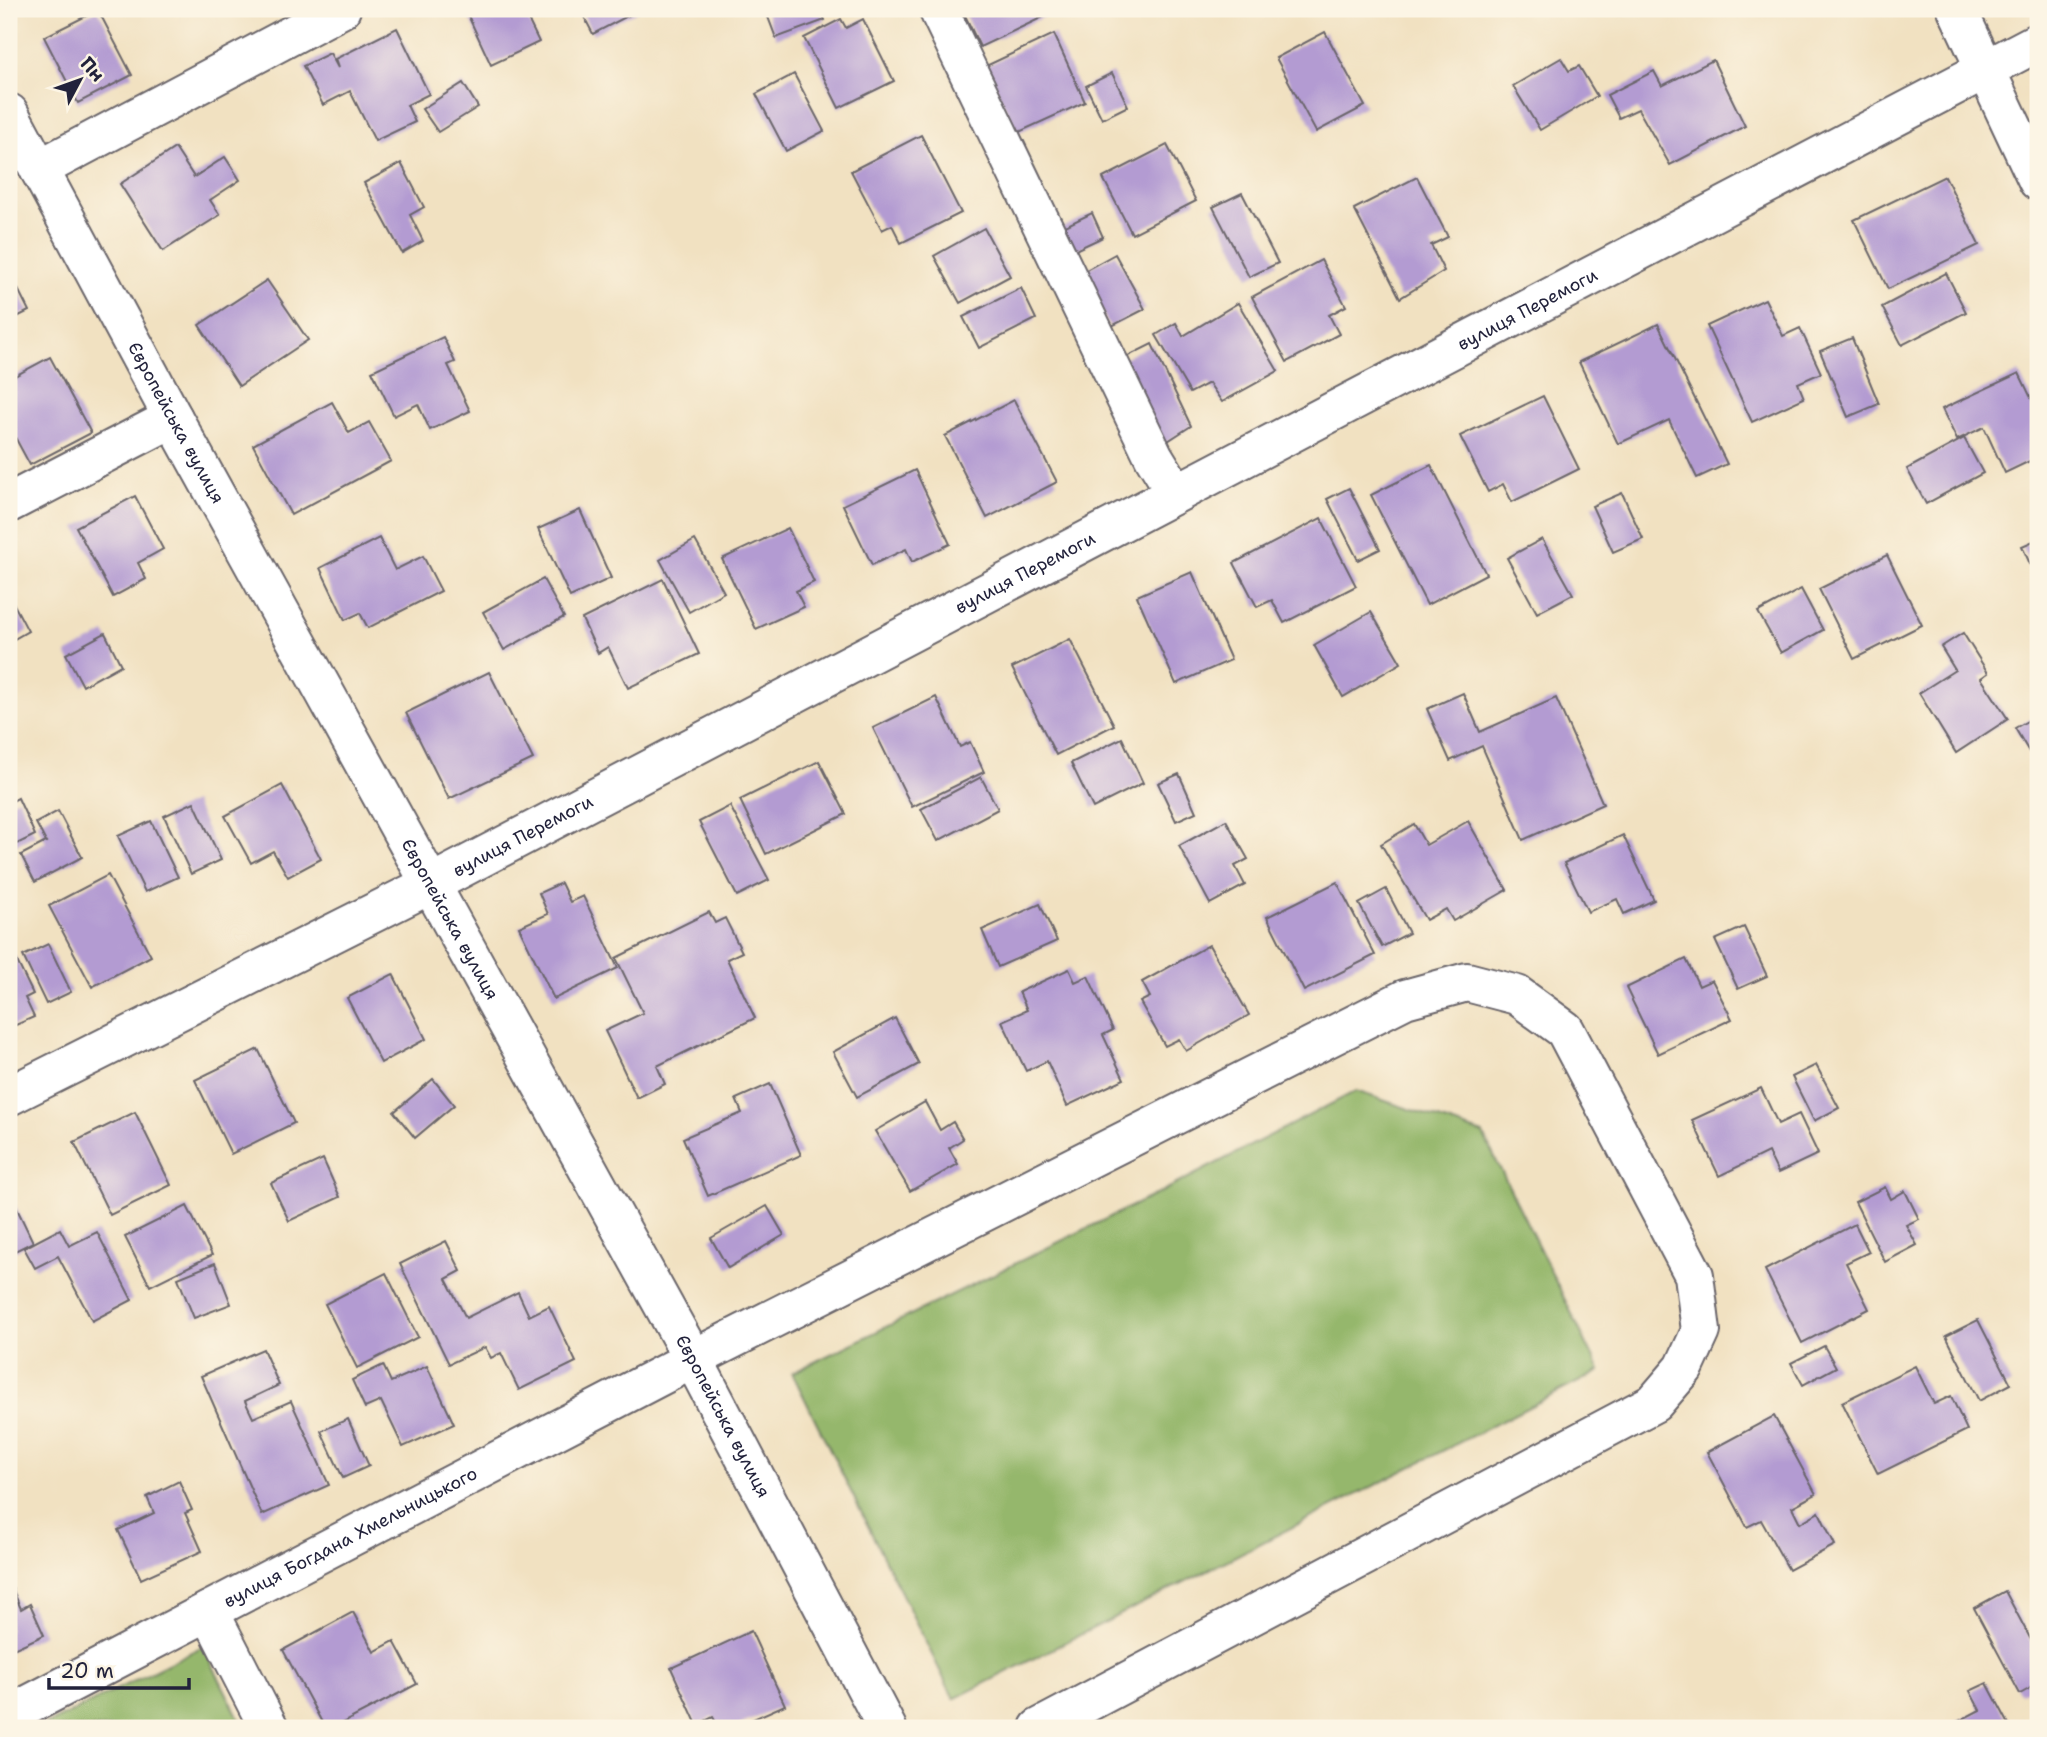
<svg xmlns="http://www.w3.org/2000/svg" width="2047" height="1737" viewBox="0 0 2047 1737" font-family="'Shantell Sans',sans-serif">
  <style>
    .forest { fill: #95b76c; stroke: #5c6c54; stroke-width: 2 }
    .building { fill: #b39bd2 }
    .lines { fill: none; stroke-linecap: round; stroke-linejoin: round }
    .minor-casing { stroke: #6a656a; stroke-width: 42 }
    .minor { stroke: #fff; stroke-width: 38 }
    .labels { text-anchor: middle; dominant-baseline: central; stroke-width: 7; stroke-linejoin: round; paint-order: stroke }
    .street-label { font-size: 18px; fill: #22223b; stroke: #fcf5e5 }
  </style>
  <rect width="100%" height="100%" fill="#fcf5e5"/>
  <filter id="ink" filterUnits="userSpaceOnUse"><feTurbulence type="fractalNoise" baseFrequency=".0143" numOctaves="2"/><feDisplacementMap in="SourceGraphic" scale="14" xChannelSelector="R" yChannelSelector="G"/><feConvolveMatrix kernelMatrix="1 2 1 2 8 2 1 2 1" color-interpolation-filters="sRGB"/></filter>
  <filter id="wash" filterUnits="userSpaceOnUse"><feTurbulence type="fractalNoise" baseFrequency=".00686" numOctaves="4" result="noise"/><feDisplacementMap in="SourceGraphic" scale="28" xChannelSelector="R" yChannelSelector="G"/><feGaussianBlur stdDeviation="1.57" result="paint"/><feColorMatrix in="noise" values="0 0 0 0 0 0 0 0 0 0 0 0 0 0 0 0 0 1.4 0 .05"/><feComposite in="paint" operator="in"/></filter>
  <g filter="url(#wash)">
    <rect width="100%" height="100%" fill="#f1e1c1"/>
    <!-- forest -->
    <g class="forest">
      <path d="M1356,1091L1483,1134L1600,1371L954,1699L792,1373L1161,1192Z"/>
      <path d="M203,1646L244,1728H40Z"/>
    </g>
    <g id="blocks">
      <!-- building -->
      <g class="building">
        <path d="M465,9H523L539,42L491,65Z"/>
        <path d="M580,9H641L593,34Z"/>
        <path d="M765,9H820L825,20L776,38Z"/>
        <path d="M962,9H1060L980,47Z"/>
        <path d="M98,10L132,75L78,103L44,37Z"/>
        <path d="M841,19L846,28L863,19L894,81L839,108L804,38Z"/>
        <path d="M397,28L429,94L407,105L415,122L375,141L350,91L323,105L303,66L330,53L338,68L335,59Z"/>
        <path d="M1325,32L1365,106L1316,132L1276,58Z"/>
        <path d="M1054,34L1085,102L1017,133L986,66Z"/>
        <path d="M1561,58L1569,71L1579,66L1597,96L1540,130L1513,86Z"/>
        <path d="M1713,60L1745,126L1670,165L1638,109L1619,118L1607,95L1654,71L1662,86Z"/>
        <path d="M1112,73L1128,106L1102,119L1086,86Z"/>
        <path d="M794,74L824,131L786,151L756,94Z"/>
        <path d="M463,83L478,107L438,132L422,109Z"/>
        <path d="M921,135L961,213L901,243L892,225L882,230L851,171Z"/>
        <path d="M1167,145L1196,201L1132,234L1103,178Z"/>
        <path d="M175,148L194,177L225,157L240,180L210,200L220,215L163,251L120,184Z"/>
        <path d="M401,163L424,207L410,215L423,241L402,253L364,183Z"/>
        <path d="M1945,176L1979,245L1888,289L1854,220Z"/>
        <path d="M1417,177L1448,237L1431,245L1444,271L1400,298L1354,209Z"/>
        <path d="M1242,193L1278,263L1249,277L1213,207Z"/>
        <path d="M1092,213L1103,237L1067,254L1055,231Z"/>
        <path d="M984,228L1010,276L960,303L934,256Z"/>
        <path d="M1115,254L1145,309L1110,327L1081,273Z"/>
        <path d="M1321,260L1346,306L1329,315L1339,334L1287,362L1252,297Z"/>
        <path d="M9,271L29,311L9,321Z"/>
        <path d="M1946,273L1966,312L1902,345L1882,307Z"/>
        <path d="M267,280L308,340L239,386L199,325Z"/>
        <path d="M1021,288L1036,319L979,348L963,317Z"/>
        <path d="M1765,299L1783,336L1800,328L1821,373L1798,383L1804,398L1752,422L1707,326Z"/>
        <path d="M1238,303L1278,371L1222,402L1209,383L1190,393L1156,335L1176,323L1183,336Z"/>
        <path d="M1658,324L1727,464L1697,478L1669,420L1618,444L1579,362Z"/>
        <path d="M443,337L455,362L448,365L470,411L430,430L418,404L394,416L372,371Z"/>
        <path d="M1852,338L1879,404L1848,417L1820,351Z"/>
        <path d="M1152,344L1191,426L1160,446L1118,361Z"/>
        <path d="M50,357L91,433L30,465L9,426V379Z"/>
        <path d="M2019,373L2032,400L2038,397V457L2005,473L1984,427L1957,440L1942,409Z"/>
        <path d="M1543,396L1579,469L1512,502L1503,484L1488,492L1460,436Z"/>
        <path d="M1014,400L1057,482L987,518L945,436Z"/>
        <path d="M332,402L349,433L369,422L391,461L291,515L253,445Z"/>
        <path d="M1964,438L1983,473L1926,504L1907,469Z"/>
        <path d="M1431,465L1486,574L1427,605L1371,495Z"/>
        <path d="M915,470L950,544L912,562L906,549L872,565L843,505Z"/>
        <path d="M1349,488L1380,549L1358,560L1327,499Z"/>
        <path d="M1622,493L1643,539L1613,552L1592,506Z"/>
        <path d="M135,496L163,549L138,563L146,579L113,597L76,527Z"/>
        <path d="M580,510L611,578L570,597L538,529Z"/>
        <path d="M1321,518L1356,586L1284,623L1272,600L1257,607L1234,563Z"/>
        <path d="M788,528L814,582L796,591L804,607L756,629L722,559Z"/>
        <path d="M379,538L395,570L423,556L441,591L368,628L360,613L345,620L320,568Z"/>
        <path d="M1542,539L1573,594L1537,613L1507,558Z"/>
        <path d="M2038,539V582L2022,546Z"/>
        <path d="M695,540L724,592L689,612L660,560Z"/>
        <path d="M1887,555L1922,625L1854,659L1819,589Z"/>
        <path d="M1192,572L1231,660L1176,684L1137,596Z"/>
        <path d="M543,579L564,617L504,650L483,612Z"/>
        <path d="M663,579L699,654L628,688L608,647L598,653L582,619Z"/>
        <path d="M1801,589L1823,630L1781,653L1758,612Z"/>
        <path d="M9,595L28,631L9,642Z"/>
        <path d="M1371,612L1401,663L1343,697L1314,645Z"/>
        <path d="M105,633L121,665L83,686L66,654Z"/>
        <path d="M1963,633L1988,673L1981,678L2008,719L1956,753L1919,693L1955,670L1941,647Z"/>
        <path d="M1070,639L1114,725L1056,755L1012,668Z"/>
        <path d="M489,672L533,759L449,799L406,713Z"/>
        <path d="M1463,693L1480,732L1556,698L1603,804L1523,840L1482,746L1450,761L1427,709Z"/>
        <path d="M936,697L960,747L970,742L984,772L912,807L873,728Z"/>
        <path d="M2038,715V767L2015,728Z"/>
        <path d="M1122,738L1143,783L1093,808L1071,763Z"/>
        <path d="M819,761L846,814L766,854L740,800Z"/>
        <path d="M1179,774L1196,812L1176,821L1158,783Z"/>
        <path d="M981,777L998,809L938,841L921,809Z"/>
        <path d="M282,785L321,859L288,877L273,851L251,863L225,816Z"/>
        <path d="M18,798L35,835L9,848V803Z"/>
        <path d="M194,802L221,860L191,874L164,816Z"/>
        <path d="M730,806L769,880L737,896L699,822Z"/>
        <path d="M58,811L82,857L35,882L21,855L46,842L36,823Z"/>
        <path d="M1226,820L1248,859L1235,866L1245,885L1210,904L1179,846Z"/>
        <path d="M151,821L178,877L145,892L118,836Z"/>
        <path d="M1468,821L1507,890L1453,921L1446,909L1426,920L1381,844L1414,824L1426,845Z"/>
        <path d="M1623,835L1654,900L1624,914L1617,899L1588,912L1564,863Z"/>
        <path d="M108,875L151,956L92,987L49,906Z"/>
        <path d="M1337,882L1375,955L1304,991L1267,917Z"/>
        <path d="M561,883L570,902L583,896L618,968L554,999L519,927L548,914L539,893Z"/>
        <path d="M1386,889L1409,933L1382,947L1359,904Z"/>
        <path d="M1040,904L1057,941L998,967L982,930Z"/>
        <path d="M709,912L715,923L725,918L742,952L727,959L755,1018L657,1066L665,1084L637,1098L605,1031L643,1013L616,958Z"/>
        <path d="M1744,927L1767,976L1738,989L1715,940Z"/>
        <path d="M48,944L71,992L46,1004L23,956Z"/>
        <path d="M1209,945L1249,1015L1186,1051L1179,1039L1165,1046L1140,1002L1150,997L1142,982Z"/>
        <path d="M14,955L33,994L25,998L34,1017L9,1028V958Z"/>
        <path d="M1686,959L1699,986L1712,980L1732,1019L1658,1054L1626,988Z"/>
        <path d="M1069,969L1075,982L1088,976L1113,1030L1103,1035L1124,1079L1067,1106L1047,1061L1026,1071L1002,1021L1027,1010L1019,992Z"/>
        <path d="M393,974L426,1039L381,1063L347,998Z"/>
        <path d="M895,1018L919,1064L857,1097L833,1052Z"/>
        <path d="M258,1049L294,1123L231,1154L195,1080Z"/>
        <path d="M1816,1065L1839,1108L1814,1121L1792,1077Z"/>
        <path d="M433,1079L454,1105L415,1138L394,1112Z"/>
        <path d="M770,1084L801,1155L708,1196L683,1138L742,1113L736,1099Z"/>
        <path d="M1761,1088L1778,1124L1799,1114L1818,1154L1778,1173L1768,1152L1719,1176L1692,1120Z"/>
        <path d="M925,1102L940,1130L953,1122L963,1139L949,1148L958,1164L910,1191L875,1131Z"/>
        <path d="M135,1112L171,1185L110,1215L74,1142Z"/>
        <path d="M323,1159L340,1197L289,1221L271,1183Z"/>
        <path d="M1885,1187L1891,1199L1905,1191L1919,1219L1906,1225L1917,1245L1885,1262L1855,1202Z"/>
        <path d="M9,1192L33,1242L9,1254Z"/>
        <path d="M187,1206L212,1255L150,1286L125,1237Z"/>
        <path d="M767,1206L784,1235L728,1268L711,1238Z"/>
        <path d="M1855,1224L1869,1252L1846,1263L1869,1309L1802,1343L1765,1270Z"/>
        <path d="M60,1229L69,1246L97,1232L132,1300L92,1321L58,1256L35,1268L24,1248Z"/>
        <path d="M446,1241L461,1271L446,1279L466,1318L518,1292L529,1316L549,1306L576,1362L519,1390L501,1353L491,1358L485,1347L449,1364L400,1264Z"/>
        <path d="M215,1263L231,1304L194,1318L178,1278Z"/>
        <path d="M386,1273L418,1337L357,1368L325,1304Z"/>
        <path d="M1978,1320L2011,1384L1979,1401L1946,1336Z"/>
        <path d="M1824,1346L1836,1367L1803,1385L1791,1363Z"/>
        <path d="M263,1349L279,1385L245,1401L253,1418L291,1401L329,1485L262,1515L201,1376Z"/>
        <path d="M383,1365L391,1382L427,1366L454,1424L403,1447L381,1401L365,1408L352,1380Z"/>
        <path d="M1915,1366L1934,1404L1951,1396L1967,1430L1878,1474L1842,1402Z"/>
        <path d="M1774,1416L1816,1494L1792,1507L1800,1523L1819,1512L1835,1545L1789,1570L1761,1520L1747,1527L1707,1452Z"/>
        <path d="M348,1419L369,1466L343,1478L321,1431Z"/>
        <path d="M179,1481L192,1510L185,1513L202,1551L141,1579L118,1530L154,1513L147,1497Z"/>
        <path d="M9,1581L21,1609L30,1604L44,1635L9,1651Z"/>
        <path d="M2005,1591L2038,1653V1684L2020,1694L1974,1608Z"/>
        <path d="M353,1612L374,1652L394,1641L417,1684L333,1728H325L283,1650Z"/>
        <path d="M751,1631L785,1705L733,1728H719L713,1717L697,1725L671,1668Z"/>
        <path d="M1987,1683L2011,1728H1953L1951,1725L1980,1710L1970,1691Z"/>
      </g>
    </g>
  </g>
  <g filter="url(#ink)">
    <use href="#blocks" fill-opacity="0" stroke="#6a656a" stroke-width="2"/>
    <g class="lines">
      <!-- minor casing -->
      <g class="minor-casing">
        <g id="minor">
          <path d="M938,9L1154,457L1176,493"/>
          <path d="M1957,9L2038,181"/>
          <path id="s1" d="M9,113L173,418L693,1359L887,1728"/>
          <path d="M39,169L341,9"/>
          <path d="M9,503L173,418"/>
          <path id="s2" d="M9,1096L431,884L2038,42"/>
          <path d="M209,1611L269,1728"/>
          <path id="s3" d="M9,1715L693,1359L1405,999L1467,982L1517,995L1565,1030L1694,1275L1701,1331L1684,1368L1654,1403L1039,1728"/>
        </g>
      </g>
      <!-- minor -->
      <use href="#minor" class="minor"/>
    </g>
  </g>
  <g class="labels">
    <!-- street labels -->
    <g class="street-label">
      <text stroke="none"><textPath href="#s2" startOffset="1710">вулиця Перемоги</textPath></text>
      <text stroke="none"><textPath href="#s1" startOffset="352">Європейська вулиця</textPath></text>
      <text stroke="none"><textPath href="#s2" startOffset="1143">вулиця Перемоги</textPath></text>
      <text stroke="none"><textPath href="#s2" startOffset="576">вулиця Перемоги</textPath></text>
      <text stroke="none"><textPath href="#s1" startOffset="919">Європейська вулиця</textPath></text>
      <text stroke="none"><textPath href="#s1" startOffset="1486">Європейська вулиця</textPath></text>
      <text stroke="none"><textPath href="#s3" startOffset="385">вулиця Богдана Хмельницького</textPath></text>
    </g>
  </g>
  <!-- margin -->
  <rect width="2047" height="1737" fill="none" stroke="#fcf5e5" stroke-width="35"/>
  <!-- north arrow -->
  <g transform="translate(80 80) rotate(49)" stroke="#fcf5e5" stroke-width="5" paint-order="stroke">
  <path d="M0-5L12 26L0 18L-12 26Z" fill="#22223b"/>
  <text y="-10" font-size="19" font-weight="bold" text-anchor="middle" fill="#22223b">Пн</text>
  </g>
  <!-- scale -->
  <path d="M49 1678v10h140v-10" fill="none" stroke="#22223b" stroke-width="3.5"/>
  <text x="60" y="1678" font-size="21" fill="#22223b" stroke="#fcf5e5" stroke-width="5" paint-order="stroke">20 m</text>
</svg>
